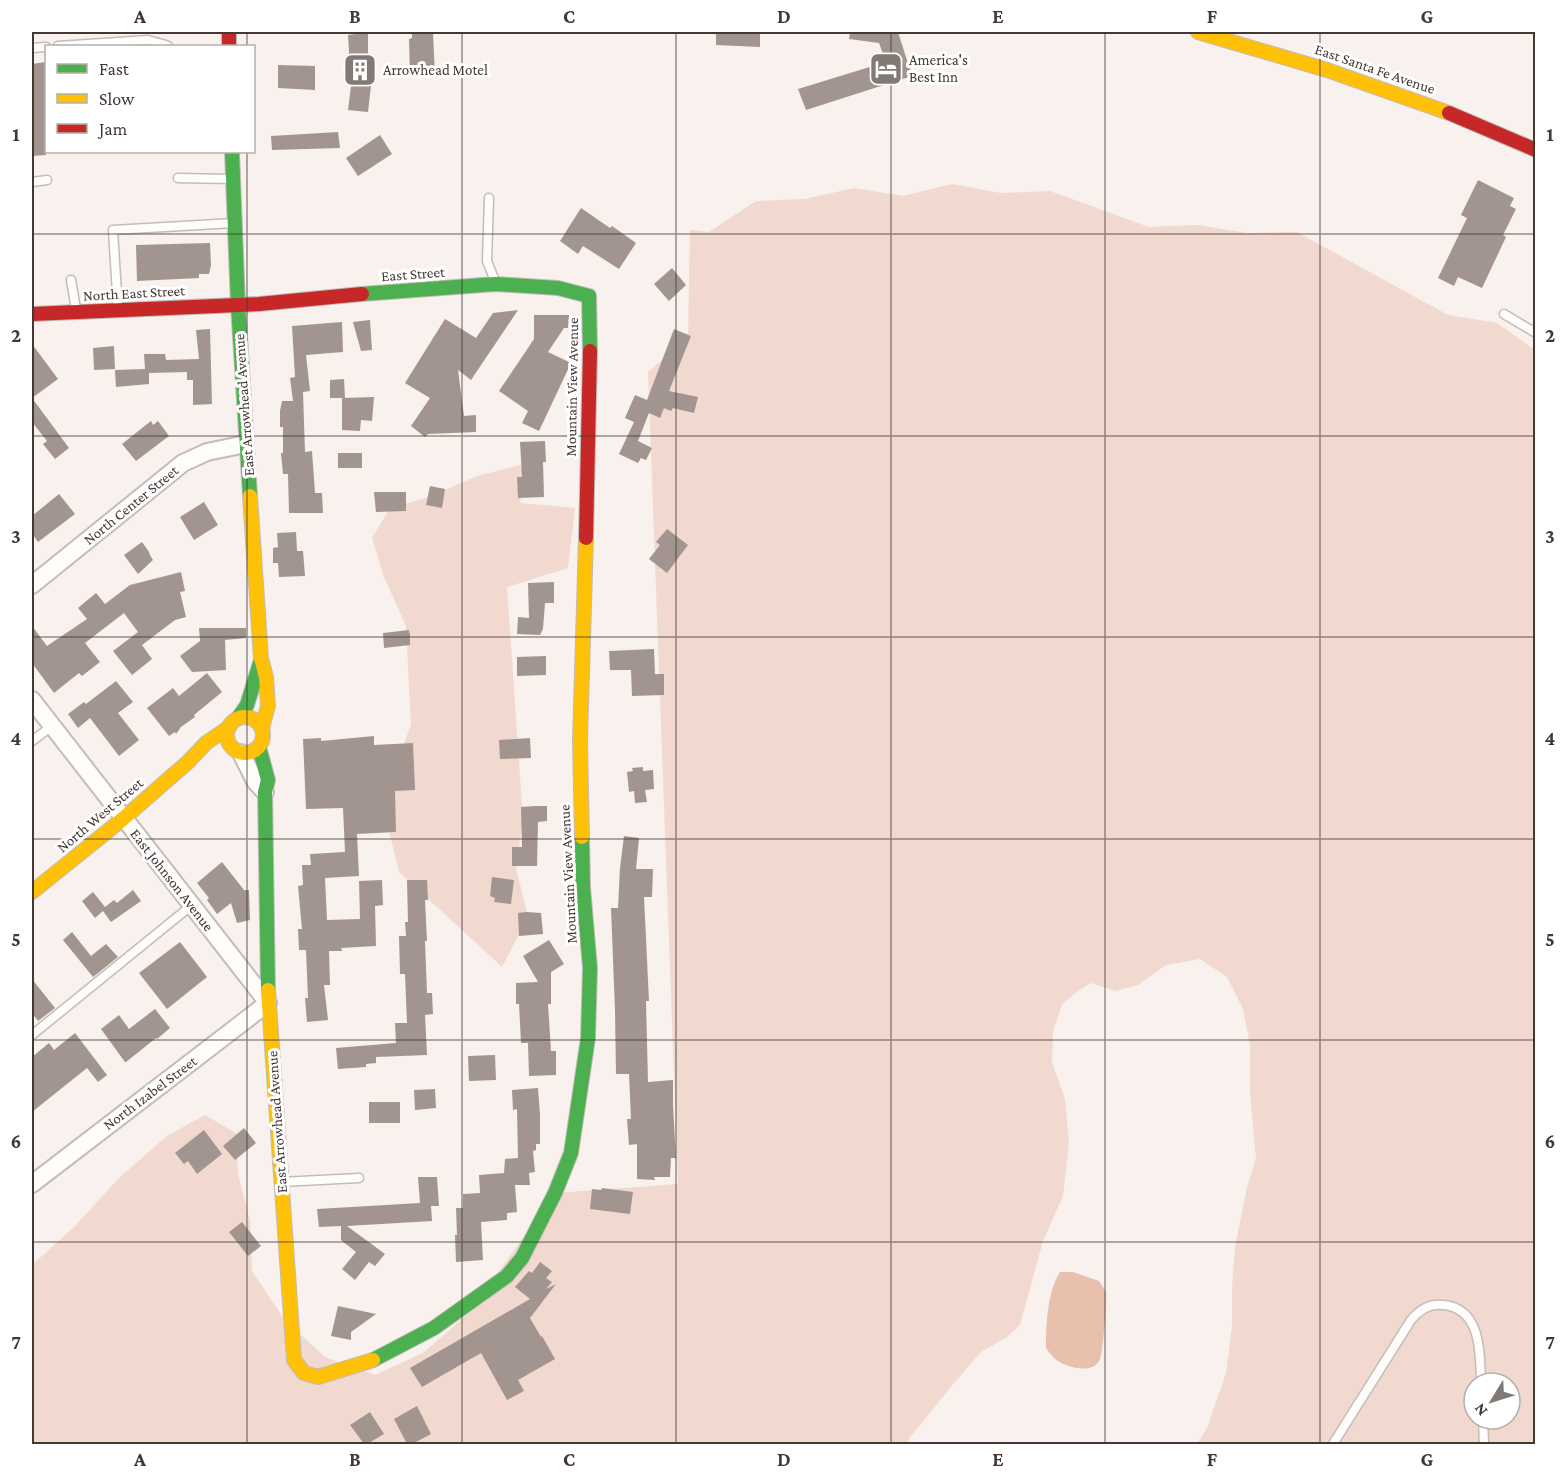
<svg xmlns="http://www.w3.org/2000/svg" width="1567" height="1476" viewBox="0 0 1567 1476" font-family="'Crimson Pro',serif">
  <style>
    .green { fill: #f1d9cf; fill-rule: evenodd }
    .water { fill: #e9bfae }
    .building { fill: #a29590 }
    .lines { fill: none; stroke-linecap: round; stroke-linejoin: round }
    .lane-casing { stroke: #c4bcb8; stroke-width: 11 }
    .street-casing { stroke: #c4bcb8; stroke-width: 20 }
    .fast-casing { stroke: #c4bcb8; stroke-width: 16 }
    .slow-casing { stroke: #c4bcb8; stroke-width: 16 }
    .jam-casing { stroke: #c4bcb8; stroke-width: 16 }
    .lane { stroke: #fefdfc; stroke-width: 8 }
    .street { stroke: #fefdfc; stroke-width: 16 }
    .fast { stroke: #4caf50; stroke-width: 14 }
    .slow { stroke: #ffc107; stroke-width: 14 }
    .jam { stroke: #c62828; stroke-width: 14 }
    .grid { fill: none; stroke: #433833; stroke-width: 1.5; stroke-opacity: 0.55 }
    .labels { text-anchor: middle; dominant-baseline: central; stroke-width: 6; stroke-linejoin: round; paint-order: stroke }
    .poi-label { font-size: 15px; fill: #433833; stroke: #fff; text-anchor: start }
    .street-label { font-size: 15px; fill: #433833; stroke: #fff }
    .neatline { fill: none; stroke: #433833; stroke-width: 2 }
    .grid-label { font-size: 20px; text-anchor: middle; font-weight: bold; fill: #433833 }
  </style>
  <rect width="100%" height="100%" fill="#f8f1ee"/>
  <!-- green -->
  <g class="green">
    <path d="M952,184L1001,193L1050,191L1149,227L1198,225L1247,233L1297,232L1448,315L1497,323L1535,350V1444H1197L1207,1428L1226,1373L1232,1327V1287L1235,1247L1247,1187L1256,1159L1250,1093V1046L1243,1009L1227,977L1200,959L1166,965L1138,985L1115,991L1091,983L1078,991L1062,1004L1053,1032L1052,1062L1065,1099L1069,1142L1063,1196L1043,1241L1020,1325L1007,1337L981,1352L955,1382L911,1436L906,1444H32V1265L74,1227L120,1177L167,1136L205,1115L236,1133L238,1173L250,1221L252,1271L284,1319L325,1357L375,1375L423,1353L470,1312L555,1193L678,1184L648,372L688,338L690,230L709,232L756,201L805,199L854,188L903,196ZM1474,1383H1510V1419H1474Z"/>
    <path d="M525,464L520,503L575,508L568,568L507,587L523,819L516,868L528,917L502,967L399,872L387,823L394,774L411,724L406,626L384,577L372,538L390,508L429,497L477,476Z"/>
  </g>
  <!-- water -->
  <path class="water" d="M1060,1272H1073L1099,1281C1101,1284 1105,1289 1106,1293C1107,1301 1103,1352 1100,1359C1094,1375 1066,1368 1055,1359C1052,1356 1049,1352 1046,1348C1046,1325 1047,1293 1060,1272Z"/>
  <!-- building -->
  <g class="building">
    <path d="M355,32H368V53L371,86L368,112L348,110L351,86L348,35L355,34Z"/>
    <path d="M412,32H433L435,75L410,76L409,39L412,38Z"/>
    <path d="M716,32H760V47L716,45Z"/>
    <path d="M850,32H898L912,76L806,110L798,89L886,62L879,43L849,39Z"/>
    <path d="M46,62V155L32,156V64Z"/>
    <path d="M278,65L315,66V90L278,88Z"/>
    <path d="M338,132L340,148L272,150L271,136Z"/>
    <path d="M380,135L392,154L358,176L346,158Z"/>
    <path d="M1478,180L1514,198L1510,206L1516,209L1503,235L1506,237L1482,288L1458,277L1454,286L1438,278L1467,218L1461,215Z"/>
    <path d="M581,208L610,228L612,226L636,243L619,269L583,246L578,254L560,241Z"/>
    <path d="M210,243L211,265L209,274H199V278L137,281L136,245Z"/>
    <path d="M672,268L686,285L669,301L654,284Z"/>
    <path d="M518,310L471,380L458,370L464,416L476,415V432L428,434L425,437L411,426L430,398L405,383L445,319L476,338L493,313Z"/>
    <path d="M534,315H569L568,328H564L548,352L571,363L539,431L522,423L528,411L499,391L534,339Z"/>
    <path d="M370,320L372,350L361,351L353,322Z"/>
    <path d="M342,322L343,352L306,355L310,391L303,392L305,452L312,451L315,493H322L323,513H289L288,474H283L281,453H283V427H280V411L282,401H293L290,378L295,377L292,326Z"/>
    <path d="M210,329L212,404L193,405V380H187V372L149,373V384L116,387L115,370L145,369L144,354H165L166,360L199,359L196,330Z"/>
    <path d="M674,329L691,336L669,391L698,397L694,413L673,408L671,411L664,408L660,418L649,413L638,441L652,448L646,460L641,458L638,463L619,454L634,422L625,418L635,395L647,400Z"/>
    <path d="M32,344L58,379L32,398Z"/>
    <path d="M114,346L115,369L94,370L93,348Z"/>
    <path d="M344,379L345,398H330V380Z"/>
    <path d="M374,397L372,421L361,420L360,431L342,430V398Z"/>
    <path d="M32,398L69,448L55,459L43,444L47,441L32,422Z"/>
    <path d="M151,421L153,425L158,421L169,436L136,461L122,444Z"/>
    <path d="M545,441L546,462H543L544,497L518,498L517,477H522L520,442Z"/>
    <rect x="338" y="453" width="24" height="15"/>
    <path d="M430,486L445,489L442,508L426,505Z"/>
    <path d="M374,492H406V511L376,512Z"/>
    <path d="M59,494L75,514L38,542L32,533V516Z"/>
    <path d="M204,502L218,525L194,540L180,517Z"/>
    <path d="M667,529L688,545L667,573L649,559L660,545L656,542Z"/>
    <path d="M296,532L297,551H303L305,576L279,577L278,563H273V548L278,547L277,533Z"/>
    <path d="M142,542L149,552L150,555L153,560L138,574L124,555Z"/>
    <path d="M181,572L185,591L180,592L186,617L175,620L142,645L152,659L132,675L113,651L138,632L124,613L85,643L100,662L82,676L79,673L54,693L32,663V626L47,646L87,619L78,608L96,593L105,604L130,585Z"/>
    <path d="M554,582V603H545L543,629L540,635L517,634L518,617L529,618L528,583Z"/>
    <path d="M199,628H246V638L225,640L226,670L192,672L180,656L200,641Z"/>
    <path d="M409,630V633H410V645L384,648L383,633Z"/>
    <path d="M654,649L655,674H664V695L632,696L631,670H610L609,651Z"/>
    <path d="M546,656V675L517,676V657Z"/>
    <path d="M207,673L222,692L194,715L195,717L181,727L176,734L175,732L169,736L147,708L173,688L179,696Z"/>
    <path d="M116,681L133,702L118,713L139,740L119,756L90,718L78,728L68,714L84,702L86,704Z"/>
    <path d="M374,736V745L413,743L415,790L395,791L396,832L357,834L359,876L325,878L327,920L360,919L359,881L382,880L383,905L375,906L376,946L341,948L342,951H329L330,985H324L328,1020L307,1022L305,998H308L306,950H299L298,929H302L298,886L303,885L302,865H311L310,854L345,852L343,808L306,809L303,739L321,738V741Z"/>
    <path d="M530,738L531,758L500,759L499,740Z"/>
    <path d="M643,767V771L653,770L654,789L645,790L647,802L635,803L634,791L629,792L627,772L633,771L632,768Z"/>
    <path d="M535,806H547V821L538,822L537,866H512V847H522L521,807Z"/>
    <path d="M624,836L639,838L636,869H653L652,897H644L649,1001H646L648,1082L673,1080V1105L676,1158H671L670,1177H654L655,1180L637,1179V1144L629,1145L627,1119H631L629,1074H616L615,1011L611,908H618L620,868Z"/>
    <path d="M222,862L244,890H249L250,920L237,923L231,903L217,914L207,900L209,898L197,883Z"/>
    <path d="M492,877L514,880L511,904L494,902L495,898L490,896Z"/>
    <path d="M407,880H427L428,900H425L427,941H425L427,993H432L433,1014L425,1015L427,1055L376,1057V1063L366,1064V1067L338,1069L336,1048L396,1043L395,1023H407L405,974H400L399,936H406L405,922H408Z"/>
    <path d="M133,890L141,901L111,922L103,911L95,918L82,901L93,892L105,907L114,900L117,903Z"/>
    <path d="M526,912L541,913L543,934L519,936L518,913Z"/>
    <path d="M72,932L91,956L106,944L118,957L93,977L63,940Z"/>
    <path d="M549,940L564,964L551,972V1004H548L551,1051H556V1075L529,1076L528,1043H521L519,1004H516V983L538,982L523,956Z"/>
    <path d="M180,942L207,977L167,1009L139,973Z"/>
    <path d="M32,979L55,1008L38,1021L32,1013Z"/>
    <path d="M155,1009L170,1028L157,1039L156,1038L126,1062H125L101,1029L119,1015L129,1029Z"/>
    <path d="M75,1033L107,1075L98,1082L87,1068L32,1112V1057L49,1043L54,1050Z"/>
    <path d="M495,1055L496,1080L469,1081L468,1056Z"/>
    <path d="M538,1088L540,1115V1144H536V1150L533,1151L535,1172L529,1173L530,1185H515L517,1212L507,1213V1220L481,1222L483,1260L456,1262L455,1235H457L456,1208H463V1194L480,1193L479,1175L504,1173L505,1159L518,1158L517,1109L513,1110L512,1090Z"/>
    <path d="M435,1089L436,1108L415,1110L414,1090Z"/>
    <rect x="369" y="1102" width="31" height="21"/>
    <path d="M244,1128L256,1143L235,1160L223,1146Z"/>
    <path d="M204,1130L222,1154L197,1174L188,1161L184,1164L175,1153Z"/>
    <path d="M418,1177H437L439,1206H431L432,1221L347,1226L385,1254L375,1266L369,1262L355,1280L342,1269L356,1252L341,1240V1226L319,1227L317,1209L420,1203Z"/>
    <path d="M602,1188L633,1192L630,1214L590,1209L592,1189L601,1190Z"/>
    <path d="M242,1222L261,1246L248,1256L229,1232Z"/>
    <path d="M540,1262L552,1271L546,1278L552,1282L546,1289L556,1284L530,1318L541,1337L542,1336L555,1359L518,1380L524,1391L507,1400L481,1353L422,1387L410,1368L530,1299L515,1287L529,1271L532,1273Z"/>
    <path d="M338,1306L376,1314L351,1332V1340L331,1336Z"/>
    <path d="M417,1406L431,1434L412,1444H407L394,1419Z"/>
    <path d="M370,1412L384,1434L367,1444H364L350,1425Z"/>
  </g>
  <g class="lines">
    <!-- lane casing -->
    <g class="lane-casing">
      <g id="lane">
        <path d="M58,46L148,40L166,45L168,46"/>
        <path d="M32,48L46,47"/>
        <path d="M178,178L231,179"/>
        <path d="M32,182L47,180"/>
        <path d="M489,198L487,261L495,281"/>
        <path d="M71,280L76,309"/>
        <path d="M118,310L113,230L234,223"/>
        <path d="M1504,314L1536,333"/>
        <path d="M32,741L52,726"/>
        <path d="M32,1035L192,905"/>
        <path d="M281,1182L359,1178"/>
        <path d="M1483,1419L1484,1444"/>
        <path d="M1333,1444L1411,1320C1419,1310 1430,1303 1444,1305C1482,1309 1480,1355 1481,1383"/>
      </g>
    </g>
    <!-- street casing -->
    <g class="street-casing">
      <g id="street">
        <path d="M32,585L183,463L207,452L241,445"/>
        <path d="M32,700L268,1003L32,1184"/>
        <path d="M241,753L255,781L265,792"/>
      </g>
    </g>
    <!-- fast casing -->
    <g class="fast-casing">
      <g id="fast">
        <path d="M232,152L238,305L250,496"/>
        <path d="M362,294L496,284L558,288L589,296L590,351"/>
        <path d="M238,718L247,705L260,663"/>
        <path d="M259,747L268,780L265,792L268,990"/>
        <path d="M373,1360L434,1328L507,1276L522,1258L555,1193L571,1153L588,1038L590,968L583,887L582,837"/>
      </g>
    </g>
    <!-- slow casing -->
    <g class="slow-casing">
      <g id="slow">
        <path d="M1198,32L1327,70L1449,113"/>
        <path d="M250,496L261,658L266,677L268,706L262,728"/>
        <circle cx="245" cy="735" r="18"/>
        <path d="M582,837L580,740L586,538"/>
        <path d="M32,892L124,818L188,762L206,743L228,728"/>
        <path d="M268,990L294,1360L304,1373L318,1377L373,1360"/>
      </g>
    </g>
    <!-- jam casing -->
    <g class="jam-casing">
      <g id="jam">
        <path d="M229,32V46"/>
        <path d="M1449,113L1536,150"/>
        <path d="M32,314L259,304L362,294"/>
        <path d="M586,538L590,351"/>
      </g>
    </g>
    <!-- lane -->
    <use href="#lane" class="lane"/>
    <!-- street -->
    <use href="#street" class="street"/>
    <!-- fast -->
    <use href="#fast" class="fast"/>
    <!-- slow -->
    <use href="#slow" class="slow"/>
    <!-- jam -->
    <use href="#jam" class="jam"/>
  </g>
  <!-- grid -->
  <path class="grid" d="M247,32V46M462,32V1444M676,32V1444M891,32V1444M1105,32V1444M1320,32V1444M247,152V1444M32,234H1536M32,436H1536M32,637H1536M32,839H1536M32,1040H1536M32,1242H1536"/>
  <!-- icons -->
  <defs>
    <g id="hotel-square" transform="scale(1.725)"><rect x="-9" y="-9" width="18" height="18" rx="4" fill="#827974" stroke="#fff"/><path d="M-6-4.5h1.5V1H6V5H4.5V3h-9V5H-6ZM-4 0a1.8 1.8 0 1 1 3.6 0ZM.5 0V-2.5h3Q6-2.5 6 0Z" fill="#fff"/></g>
    <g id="building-square" transform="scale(1.725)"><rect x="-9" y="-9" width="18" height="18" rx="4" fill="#827974" stroke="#fff"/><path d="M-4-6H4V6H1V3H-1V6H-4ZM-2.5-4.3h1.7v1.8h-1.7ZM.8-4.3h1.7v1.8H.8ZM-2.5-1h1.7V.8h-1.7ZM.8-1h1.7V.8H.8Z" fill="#fff"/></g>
  </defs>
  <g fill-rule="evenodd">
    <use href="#hotel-square" x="886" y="69"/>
    <use href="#building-square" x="360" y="70"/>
  </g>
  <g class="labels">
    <!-- poi labels -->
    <g class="poi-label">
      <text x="909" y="60">America's<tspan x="909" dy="17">Best Inn</tspan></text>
      <text x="383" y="70">Arrowhead Motel</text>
    </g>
    <!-- street labels -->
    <g class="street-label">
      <text transform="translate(1375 69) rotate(19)">East Santa Fe Avenue</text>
      <text transform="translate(413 274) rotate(-4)">East Street</text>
      <text transform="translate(134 293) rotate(-3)">North East Street</text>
      <text transform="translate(572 387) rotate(-89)">Mountain View Avenue</text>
      <text transform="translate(244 405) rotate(-94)">East Arrowhead Avenue</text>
      <text transform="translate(131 505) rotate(-39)">North Center Street</text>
      <text transform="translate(100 815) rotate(-40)">North West Street</text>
      <text transform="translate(568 874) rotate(-93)">Mountain View Avenue</text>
      <text transform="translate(172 880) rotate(52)">East Johnson Avenue</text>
      <text transform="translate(150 1093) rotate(-37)">North Izabel Street</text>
      <text transform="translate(277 1122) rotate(-94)">East Arrowhead Avenue</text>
    </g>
  </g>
  <!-- border -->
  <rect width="1567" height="1476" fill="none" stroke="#ffffff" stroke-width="66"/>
  <!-- legend -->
  <rect x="45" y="45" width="210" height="108" fill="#ffffff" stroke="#b4afad" stroke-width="1.5"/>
  <rect x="57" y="64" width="30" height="9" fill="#4caf50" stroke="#b4afad" stroke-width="1.5"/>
  <text x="99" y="75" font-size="18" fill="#433833">Fast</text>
  <rect x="57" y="94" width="30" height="9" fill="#ffc107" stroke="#b4afad" stroke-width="1.5"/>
  <text x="99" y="105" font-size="18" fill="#433833">Slow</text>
  <rect x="57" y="124" width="30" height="9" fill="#c62828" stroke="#b4afad" stroke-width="1.5"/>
  <text x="99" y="135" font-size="18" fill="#433833">Jam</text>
  <!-- north arrow -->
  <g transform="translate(1492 1401) rotate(232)"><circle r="28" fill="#ffffff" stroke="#b4afad" stroke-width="1.5"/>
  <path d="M0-4.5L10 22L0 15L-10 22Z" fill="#827974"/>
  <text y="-9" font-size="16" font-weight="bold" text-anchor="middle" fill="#433833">N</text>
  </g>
  <rect x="33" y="33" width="1501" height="1410" class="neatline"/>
  <g class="grid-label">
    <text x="140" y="23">A</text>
    <text x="355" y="23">B</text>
    <text x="569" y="23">C</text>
    <text x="784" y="23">D</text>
    <text x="998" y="23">E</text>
    <text x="1212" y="23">F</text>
    <text x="1427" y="23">G</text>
    <text x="16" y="141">1</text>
    <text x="1550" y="141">1</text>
    <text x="16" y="342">2</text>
    <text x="1550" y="342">2</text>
    <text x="16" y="543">3</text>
    <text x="1550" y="543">3</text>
    <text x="16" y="745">4</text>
    <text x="1550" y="745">4</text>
    <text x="16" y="946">5</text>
    <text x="1550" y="946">5</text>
    <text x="16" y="1148">6</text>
    <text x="1550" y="1148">6</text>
    <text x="16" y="1349">7</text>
    <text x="1550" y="1349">7</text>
    <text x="140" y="1466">A</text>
    <text x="355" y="1466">B</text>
    <text x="569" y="1466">C</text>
    <text x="784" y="1466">D</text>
    <text x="998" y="1466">E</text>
    <text x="1212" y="1466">F</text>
    <text x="1427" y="1466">G</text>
  </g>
</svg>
